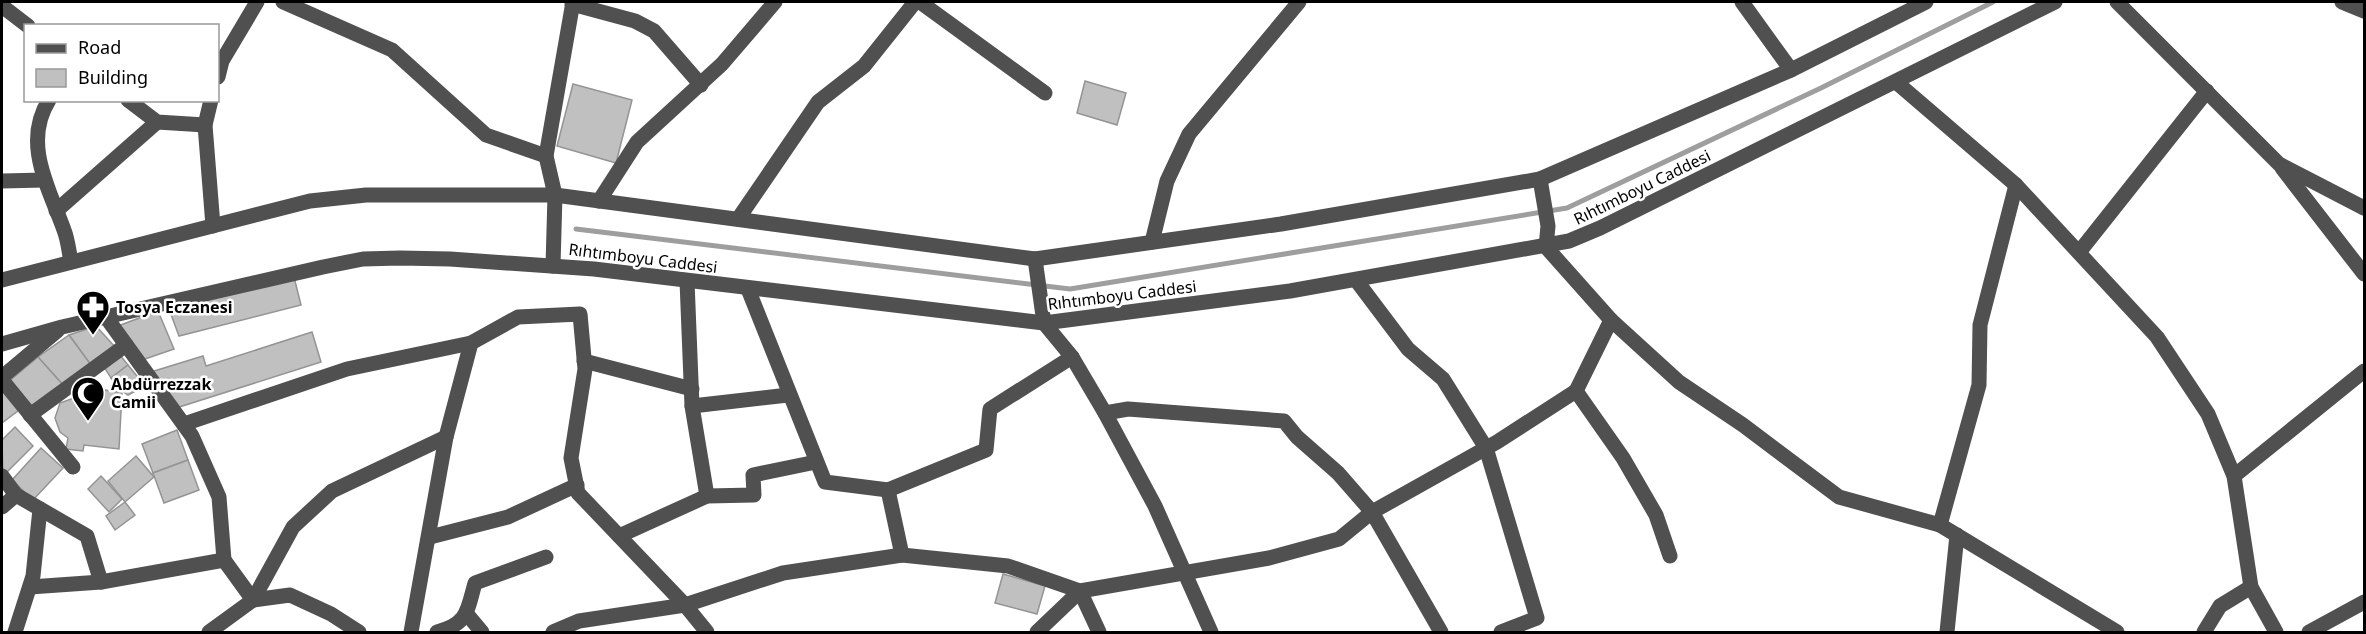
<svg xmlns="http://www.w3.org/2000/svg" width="2366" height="634" viewBox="0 0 2366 634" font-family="'Noto Sans',sans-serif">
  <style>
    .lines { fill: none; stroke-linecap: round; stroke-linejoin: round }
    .stream { stroke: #9e9e9e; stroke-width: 5 }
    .building { fill: #c0c0c0; stroke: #949494; stroke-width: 1.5 }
    .minor { stroke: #505050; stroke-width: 15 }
    .labels { text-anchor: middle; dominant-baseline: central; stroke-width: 5; stroke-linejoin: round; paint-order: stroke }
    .street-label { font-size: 16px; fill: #000; stroke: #fff }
    .poi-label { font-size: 16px; font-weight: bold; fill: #000; stroke: #fff; text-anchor: start }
  </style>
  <rect width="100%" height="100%" fill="#fff"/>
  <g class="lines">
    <!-- stream -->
    <path class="stream" d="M576,229L1070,289L1567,208L1821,88L1993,2"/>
  </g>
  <!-- building -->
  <g class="building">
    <path d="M1085,81L1126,93L1117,125L1077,113Z"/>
    <path d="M573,84L632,100L616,163L557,146Z"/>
    <path d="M294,277L301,305L179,336L169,309Z"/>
    <path d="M158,311L174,349L139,361L118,326Z"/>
    <path d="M96,326L116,348L91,365L69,335Z"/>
    <path d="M312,332L321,362L176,408L151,372L203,356L206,366Z"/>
    <path d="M69,335L91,365L63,385L38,357Z"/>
    <path d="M120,355L128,365L111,378L104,367Z"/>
    <path d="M38,357L63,385L31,411L8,382Z"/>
    <path d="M128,365L145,386L128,395L118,388L111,378Z"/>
    <path d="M75,385L122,393L119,449L84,445L83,451L66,449L68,438L60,432L55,418L60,403L74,398Z"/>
    <path d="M2,388L19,410L2,423Z"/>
    <path d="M15,427L33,446L3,476L2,440Z"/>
    <path d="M177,430L188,460L153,473L142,444Z"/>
    <path d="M41,448L63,468L33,500L12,480Z"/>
    <path d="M136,456L154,477L125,502L108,481Z"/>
    <path d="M188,460L199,490L164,503L153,473Z"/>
    <path d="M101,476L122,499L109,512L88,489Z"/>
    <path d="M125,502L135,515L115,530L106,516Z"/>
    <path d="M1003,574L1045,586L1037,614L995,603Z"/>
  </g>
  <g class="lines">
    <!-- minor -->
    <g class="minor">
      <path d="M283,2L392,50L486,135L546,156"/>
      <path d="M920,2L1045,93"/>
      <path d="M1742,2L1791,70"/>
      <path d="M2117,2L2279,164L2364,208"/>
      <path d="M2342,2L2364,11"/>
      <path d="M572,4L635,21L654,31L701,85"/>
      <path d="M2,6L28,26"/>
      <path d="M218,77L222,61L257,2"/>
      <path d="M1896,82L2016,185L2157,337L2208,414L2234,476L2251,587L2276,632"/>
      <path d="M49,100C22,143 49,188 64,230C68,240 69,252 71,262"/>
      <path d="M128,100L157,122L205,125"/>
      <path d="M211,100L205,125L213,226"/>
      <path d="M2282,168L2364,274"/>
      <path d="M1540,179L1548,226L1546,247L1611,320L1679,382L1743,425L1839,497L1940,525L2117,632"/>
      <path d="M2,181L44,180"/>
      <path d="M599,201L637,142L722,64L775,2"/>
      <path d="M56,211L157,122"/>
      <path d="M738,219L818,102L864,66L915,2"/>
      <path d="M1152,242L1167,181L1189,134L1299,2"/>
      <path d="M2080,251L2207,91"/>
      <path d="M1035,259L1044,323L1072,357L1105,413L1155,506L1211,632"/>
      <path d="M553,266L555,195L546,156L573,2"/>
      <path d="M2,280L310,201L366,195H555L1035,259L1281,224L1540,179L1791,70L1926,2"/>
      <path d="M1356,280L1408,349L1443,379L1486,448L1537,618L1501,632"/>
      <path d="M687,281L692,406L707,496"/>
      <path d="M748,289L825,482L888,490L986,450L990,409L1072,357"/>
      <path d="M106,317L192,436L219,497L224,560"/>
      <path d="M2,344L62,327L323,267L363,259L400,258L450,259L594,269L1044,323L1290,291L1569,241L1600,228L2055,2"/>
      <path d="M584,361L692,389"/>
      <path d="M2,377L57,331"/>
      <path d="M2,380L73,467"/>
      <path d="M1576,391L1623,458L1656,515L1670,556"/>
      <path d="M692,406L788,395"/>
      <path d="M1105,413L1128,409L1284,421L1297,437L1338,473L1372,512L1441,632"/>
      <path d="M30,415L126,345"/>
      <path d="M184,424L347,369L471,343"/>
      <path d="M2,476L16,495L87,536L101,582"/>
      <path d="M2234,476L2364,371"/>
      <path d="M888,490L902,555"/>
      <path d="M2,507L16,495"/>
      <path d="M1940,525L1979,385L1980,325L2016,185"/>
      <path d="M619,536L707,496L754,495L753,475L816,462"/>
      <path d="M430,537L508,517L577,485"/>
      <path d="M30,587L101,582L224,560L253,600L290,595L331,614L359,632"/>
      <path d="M466,613L482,632"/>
      <path d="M15,632L33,576L40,509"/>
      <path d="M209,632L253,600L293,527L332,491L446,437"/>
      <path d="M411,632L446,437L471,343L518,317L580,314L585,369L571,458L578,493L685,605L707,632"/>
      <path d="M437,632C468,624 467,611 475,583L546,557"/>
      <path d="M553,632L579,621L685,605L783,573L902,555L1008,566L1080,591L1269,558L1339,539L1372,512L1497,442L1576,391L1611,320"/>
      <path d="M1037,632L1080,591L1099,632"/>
      <path d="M1947,632L1957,535"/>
      <path d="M2204,632L2220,606L2251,587"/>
      <path d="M2309,632L2364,602"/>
    </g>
  </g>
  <!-- icons -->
  <defs>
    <g id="pharmacy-pin" transform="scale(1.725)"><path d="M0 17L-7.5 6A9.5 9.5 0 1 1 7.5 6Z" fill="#000" stroke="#fff"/><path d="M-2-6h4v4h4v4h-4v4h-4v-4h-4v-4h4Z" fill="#fff"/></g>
    <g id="mosque-pin" transform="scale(1.725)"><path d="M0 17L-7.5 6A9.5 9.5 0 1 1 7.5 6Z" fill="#000" stroke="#fff"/><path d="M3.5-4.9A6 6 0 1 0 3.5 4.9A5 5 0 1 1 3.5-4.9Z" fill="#fff"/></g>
  </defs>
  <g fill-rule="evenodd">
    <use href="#pharmacy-pin" x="93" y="307"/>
    <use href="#mosque-pin" x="88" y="393"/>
  </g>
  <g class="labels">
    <!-- street labels -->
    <g class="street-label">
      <text transform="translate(1642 187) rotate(-26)">Rıhtımboyu Caddesi</text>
      <text transform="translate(643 258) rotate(7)">Rıhtımboyu Caddesi</text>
      <text transform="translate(1122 295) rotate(-7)">Rıhtımboyu Caddesi</text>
    </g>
    <!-- poi labels -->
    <g class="poi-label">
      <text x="116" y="307">Tosya Eczanesi</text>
      <text x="111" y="384">Abdürrezzak<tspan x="111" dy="18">Camii</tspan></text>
    </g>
  </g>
  <!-- border -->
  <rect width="2366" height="634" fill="none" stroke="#000000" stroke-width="6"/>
  <!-- legend -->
  <rect x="24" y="24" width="195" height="78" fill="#ffffff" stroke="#999999" stroke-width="1.5"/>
  <rect x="36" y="44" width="30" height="9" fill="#505050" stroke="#999999" stroke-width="1.5"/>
  <text x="78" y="54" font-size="18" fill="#000000">Road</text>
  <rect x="36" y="69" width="30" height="18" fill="#c0c0c0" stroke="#999999" stroke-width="1.5"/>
  <text x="78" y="84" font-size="18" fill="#000000">Building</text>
</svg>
